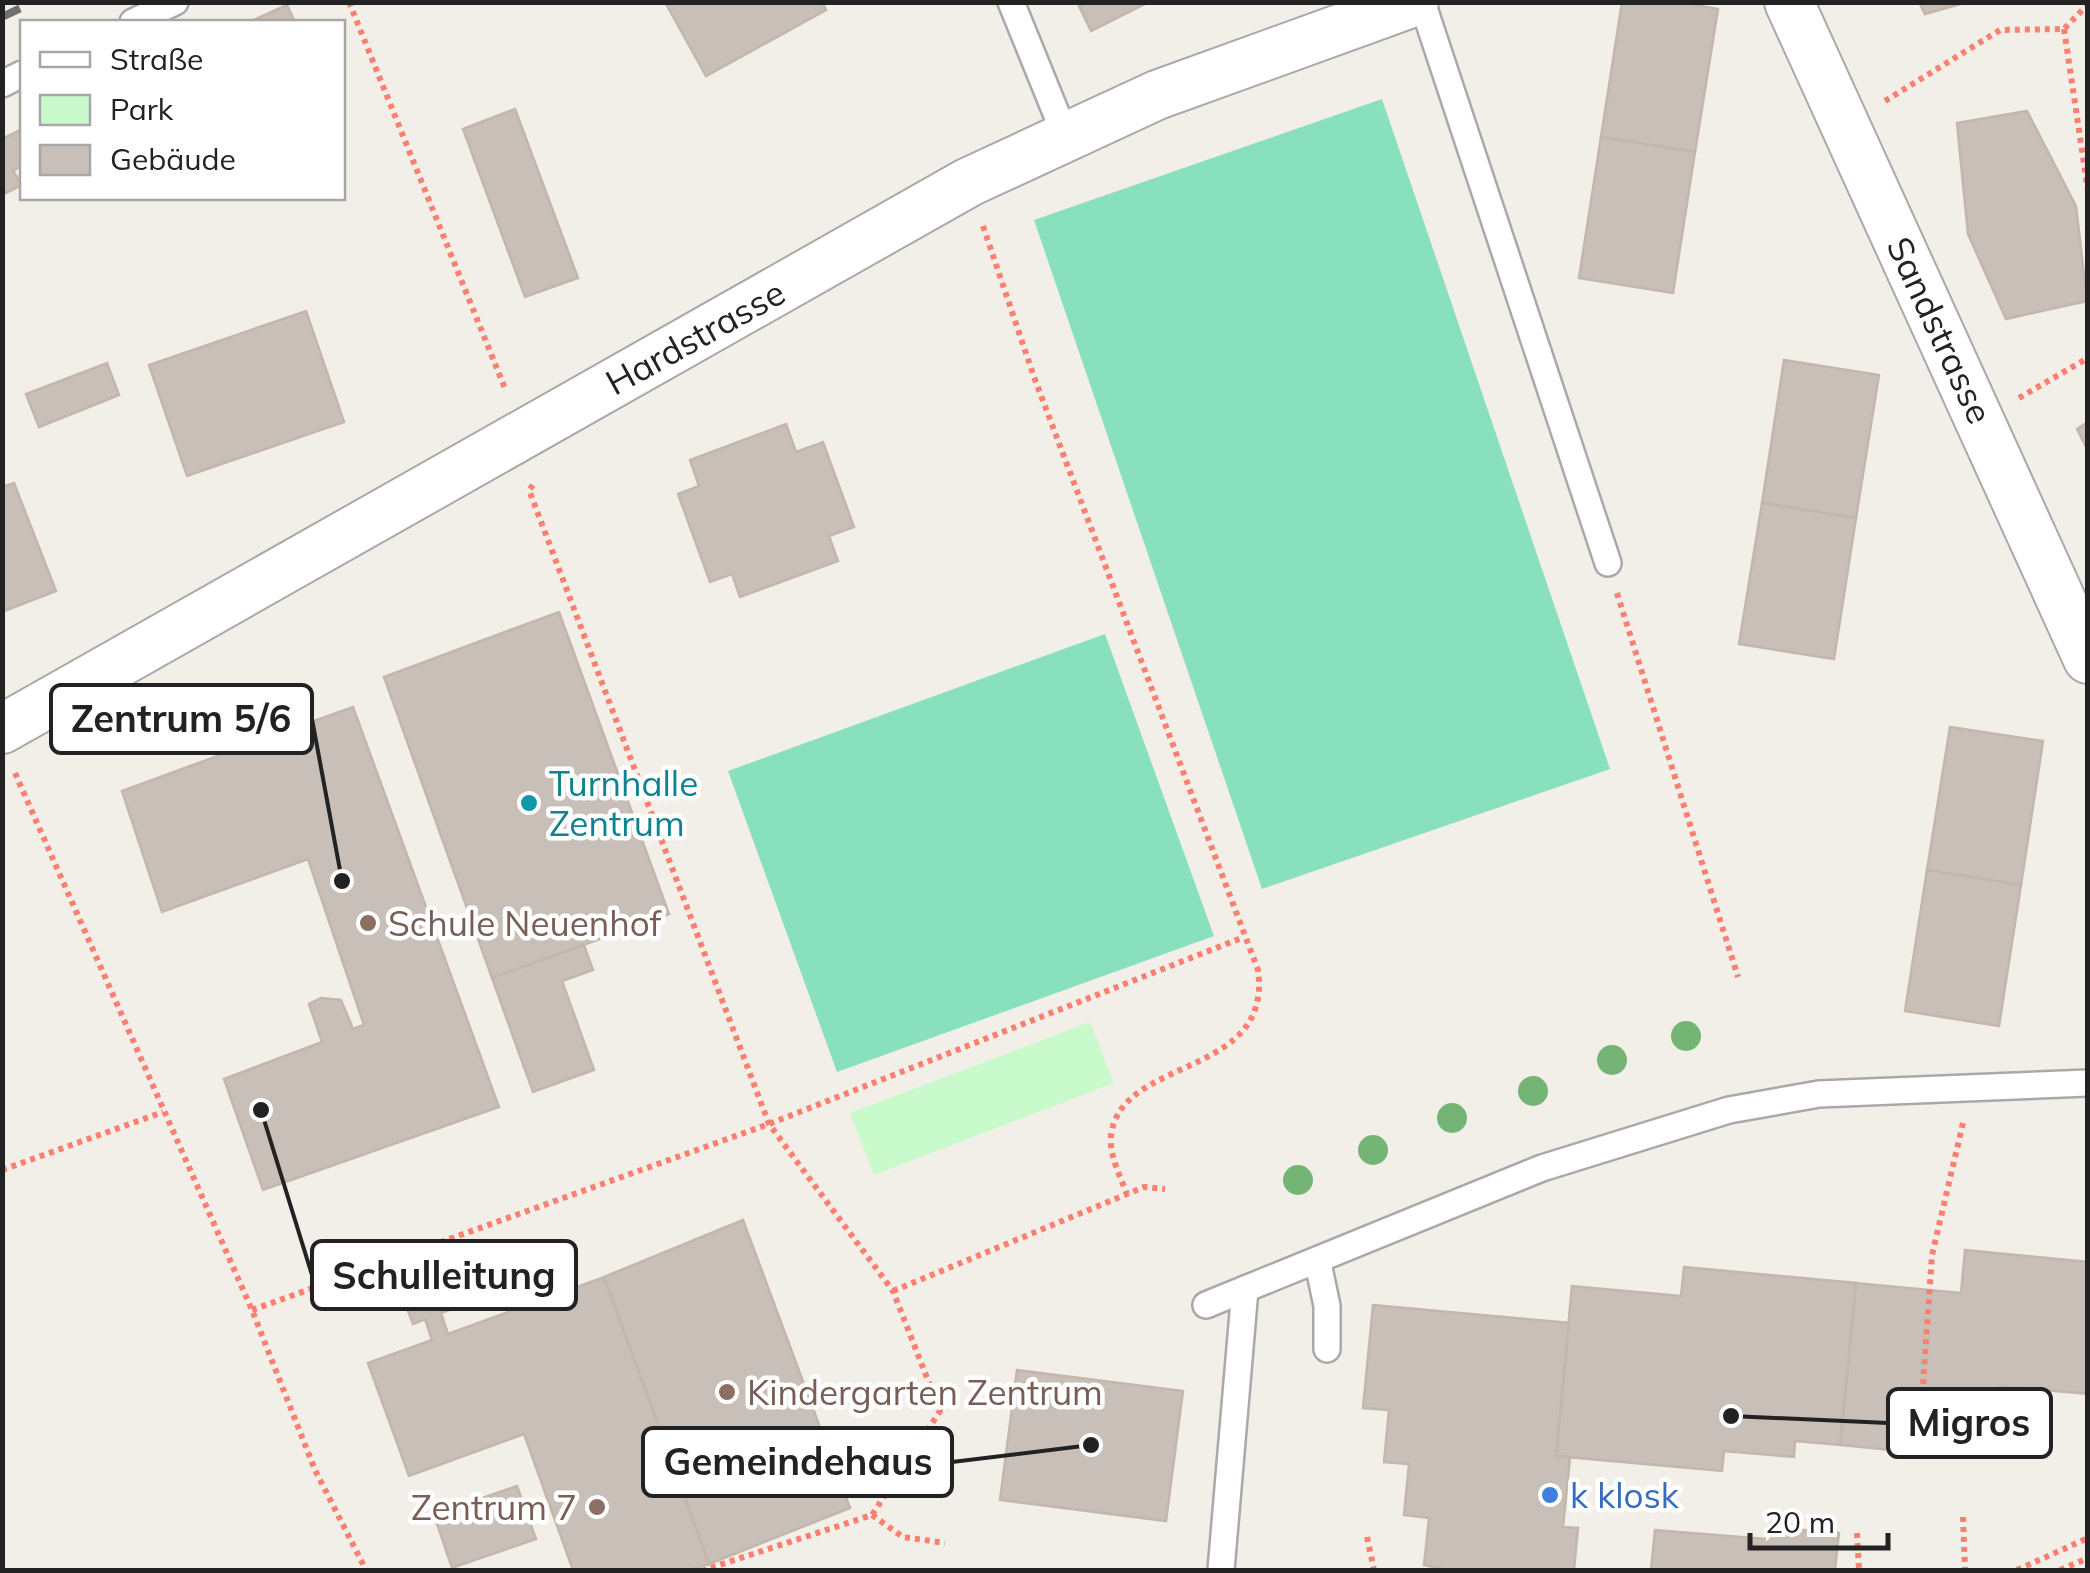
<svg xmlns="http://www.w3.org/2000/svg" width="2090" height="1573" viewBox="0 0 2090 1573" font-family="Mulish,sans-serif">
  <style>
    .park { fill: #c8facc }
    .pitch { fill: #88e0be }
    .building { fill: #c7bfb8; stroke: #c4b6ab; stroke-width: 2.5 }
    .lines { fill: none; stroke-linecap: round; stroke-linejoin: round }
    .lane-casing { stroke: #a9a9a9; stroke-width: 30 }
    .street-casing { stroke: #a9a9a9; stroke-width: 52 }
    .path { stroke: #fa8072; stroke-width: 6; stroke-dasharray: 5 5; stroke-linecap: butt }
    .lane { stroke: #fff; stroke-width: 25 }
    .street { stroke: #fff; stroke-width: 48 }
    .rail { stroke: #707070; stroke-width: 8; stroke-dasharray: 20 20; stroke-linecap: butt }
    .tree { fill: #74b475 }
    .culture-dot { fill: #0f9aa8; stroke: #fff; stroke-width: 4 }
    .education-dot { fill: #8d6e63; stroke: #fff; stroke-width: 4 }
    .shop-dot { fill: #3f7fe0; stroke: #fff; stroke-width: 4 }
    .labels { text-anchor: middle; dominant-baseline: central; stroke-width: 9; stroke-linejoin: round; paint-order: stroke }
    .street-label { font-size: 35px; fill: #222; stroke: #fff }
    .culture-label { font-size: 35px; fill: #0d838f; stroke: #fff; text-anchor: start }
    .education-label { font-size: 35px; fill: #785e54; stroke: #fff; text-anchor: start }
    .shop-label { font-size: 35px; fill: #366cbe; stroke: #fff; text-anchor: start }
    .leader { fill: none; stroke: #222; stroke-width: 4 }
    .callout-dot { fill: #222; stroke: #fff; stroke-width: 4 }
    .callout { fill: #fff; stroke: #222; stroke-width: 4 }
    .callout-label { font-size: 38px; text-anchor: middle; font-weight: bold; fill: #222 }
  </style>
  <rect width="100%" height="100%" fill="#f2efe9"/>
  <!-- park -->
  <path class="park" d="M1090,1022L1114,1083L874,1175L850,1113Z"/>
  <!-- pitch -->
  <g class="pitch">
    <path d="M1382,99L1610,769L1262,889L1034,220Z"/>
    <path d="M1105,634L1214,936L837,1072L728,771Z"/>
  </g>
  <!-- building -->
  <g class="building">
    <path d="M665,2H822L826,10L706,76Z"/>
    <path d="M1077,2H1149L1091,31Z"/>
    <path d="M1622,2H1679L1718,9L1695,152L1601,137Z"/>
    <path d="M1919,2H1968L1925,14Z"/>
    <path d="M287,5L295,22H249Z"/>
    <path d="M515,109L578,278L525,297L463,129Z"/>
    <path d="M2027,111L2076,206L2087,301L2006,319L1968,234L1957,123Z"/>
    <path d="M22,129V165L13,171L22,185L2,195V139Z"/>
    <path d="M1601,137L1695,152L1673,293L1579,278Z"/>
    <path d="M306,311L344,422L187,476L149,365Z"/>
    <path d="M1784,360L1879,375L1856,518L1762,503Z"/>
    <path d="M107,363L119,395L39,427L26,394Z"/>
    <path d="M2088,422V451L2077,429Z"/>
    <path d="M786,424L796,452L823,442L854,527L829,536L838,561L740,597L732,574L710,582L678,494L699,486L690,460Z"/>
    <path d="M14,483L56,591L2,612V487Z"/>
    <path d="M1762,503L1856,518L1834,659L1739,644Z"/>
    <path d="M559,612L669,914L492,978L384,677Z"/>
    <path d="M353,707L499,1107L263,1190L224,1079L322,1042L309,1004L321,998L341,1000L353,1029L364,1025L308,859L162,912L122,791L223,754L210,717L222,712H233L240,719L246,745Z"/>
    <path d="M1950,727L2043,741L2021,885L1927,870Z"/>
    <path d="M1927,870L2021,885L1999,1026L1905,1011Z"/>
    <path d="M584,945L593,970L562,981L594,1070L533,1092L492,978Z"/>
    <path d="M743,1220L850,1508L709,1564L604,1277Z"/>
    <path d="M1965,1250L2088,1262V1394L2000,1386L1997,1421L1903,1413L1900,1451L1840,1445L1856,1283L1961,1293Z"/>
    <path d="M1684,1267L1856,1283L1840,1445L1795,1441L1794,1457L1724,1451L1722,1471L1556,1456L1572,1286L1681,1296Z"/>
    <path d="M437,1275L449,1310L441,1313L448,1334L604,1277L709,1564L691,1570H573L524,1434L409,1476L368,1363L432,1340L425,1319L413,1324L400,1289Z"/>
    <path d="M1373,1305L1569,1323L1556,1456L1570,1457L1563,1527L1578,1528L1574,1570H1449L1424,1565L1429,1518L1404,1515L1409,1464L1384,1462L1389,1410L1363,1408Z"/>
    <path d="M1017,1370L1183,1391L1166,1521L1000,1500Z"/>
    <path d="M517,1486L536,1539L452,1568L434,1515Z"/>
    <path d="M1767,1527L1839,1533L1835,1570H1651L1655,1530L1766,1539Z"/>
  </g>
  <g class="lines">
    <!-- lane casing -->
    <g class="lane-casing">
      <g id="lane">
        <path d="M1011,2L1065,135"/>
        <path d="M1422,2L1608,563"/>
        <path d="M133,22L175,2"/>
        <path d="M2,84L22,74"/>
        <path d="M1318,1263L1327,1306V1349"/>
        <path d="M1206,1305L1542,1168L1729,1110L1819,1094L2088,1083"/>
        <path d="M1221,1570L1245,1289"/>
      </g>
    </g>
    <!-- street casing -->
    <g class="street-casing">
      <g id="street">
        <path d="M1789,2L2088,659"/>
        <path d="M2,729L969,182L1157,95L1414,2"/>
      </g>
    </g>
    <!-- path -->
    <g class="path">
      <path d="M349,2L506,391"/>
      <path d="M2064,29L2088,191"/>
      <path d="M1885,101L2000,30L2064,29L2088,4"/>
      <path d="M983,226L1034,377L1258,970C1273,1079 1122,1055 1111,1135C1109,1155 1120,1176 1127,1194"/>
      <path d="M2019,398L2088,358"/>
      <path d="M533,485L529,490L769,1124L893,1291L940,1411L872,1515L704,1570"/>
      <path d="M1617,593L1738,977"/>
      <path d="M15,773L252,1310L315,1470L366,1570"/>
      <path d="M2,1170L163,1112"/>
      <path d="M893,1291L1144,1187L1165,1189"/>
      <path d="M252,1310L769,1124L1244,937"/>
      <path d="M1921,1414L1932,1255L1963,1123"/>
      <path d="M872,1515L903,1537L945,1543"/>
      <path d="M1963,1517L1965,1570"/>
      <path d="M1857,1533L1859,1570"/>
      <path d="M1367,1537L1374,1570"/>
      <path d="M2017,1570L2088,1538"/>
      <path d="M2060,1570L2088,1558"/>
    </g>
    <!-- lane -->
    <use href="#lane" class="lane"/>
    <!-- street -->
    <use href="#street" class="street"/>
    <!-- rail -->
    <path class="rail" d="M2,17L33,2"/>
  </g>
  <!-- trees -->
  <g class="tree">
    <circle cx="1686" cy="1036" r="15"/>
    <circle cx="1612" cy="1060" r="15"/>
    <circle cx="1533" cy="1091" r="15"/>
    <circle cx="1452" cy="1118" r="15"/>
    <circle cx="1373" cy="1150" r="15"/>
    <circle cx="1298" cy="1180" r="15"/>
  </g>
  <!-- markers -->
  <circle class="culture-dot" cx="529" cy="803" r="10"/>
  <g class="education-dot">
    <circle cx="368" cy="923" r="10"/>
    <circle cx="727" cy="1392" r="10"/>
    <circle cx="597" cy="1507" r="10"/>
  </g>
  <circle class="shop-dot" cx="1550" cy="1495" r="10"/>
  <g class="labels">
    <!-- street labels -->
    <g class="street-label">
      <text transform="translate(1940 330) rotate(65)">Sandstrasse</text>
      <text transform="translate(695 337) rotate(-29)">Hardstrasse</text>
    </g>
    <!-- culture labels -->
    <g class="culture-label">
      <text x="549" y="783">Turnhalle<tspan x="549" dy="40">Zentrum</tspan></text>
    </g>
    <!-- education labels -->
    <g class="education-label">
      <text x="388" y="923">Schule Neuenhof</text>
      <text x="747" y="1392">Kindergarten Zentrum</text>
      <text x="577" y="1507" text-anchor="end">Zentrum 7</text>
    </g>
    <!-- shop labels -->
    <g class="shop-label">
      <text x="1570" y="1495">k klosk</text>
    </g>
  </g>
  <!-- callouts -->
  <path class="leader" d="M342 881L312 719M261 1110L312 1275M1731 1416L1888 1423M1091 1445L952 1462"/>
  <g class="callout-dot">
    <circle cx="342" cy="881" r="10"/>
    <circle cx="261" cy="1110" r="10"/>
    <circle cx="1731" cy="1416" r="10"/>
    <circle cx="1091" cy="1445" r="10"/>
  </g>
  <g class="callout">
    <rect x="51" y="685" width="261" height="68" rx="10"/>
    <rect x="312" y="1241" width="264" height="68" rx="10"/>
    <rect x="1888" y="1389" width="163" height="68" rx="10"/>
    <rect x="643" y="1428" width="309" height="68" rx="10"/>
  </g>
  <g class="callout-label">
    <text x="181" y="732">Zentrum 5/6</text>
    <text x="444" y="1289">Schulleitung</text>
    <text x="1969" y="1436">Migros</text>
    <text x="798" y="1475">Gemeindehaus</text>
  </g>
  <!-- border -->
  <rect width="2090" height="1573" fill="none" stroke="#222222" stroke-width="10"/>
  <!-- legend -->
  <rect x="20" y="20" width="325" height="180" fill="#ffffff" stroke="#a7a7a7" stroke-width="2.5"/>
  <rect x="40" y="52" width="50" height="15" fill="#ffffff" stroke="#a7a7a7" stroke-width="2.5"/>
  <text x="110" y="70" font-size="30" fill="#222222">Straße</text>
  <rect x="40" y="95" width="50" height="30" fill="#c8facc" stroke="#a7a7a7" stroke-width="2.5"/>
  <text x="110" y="120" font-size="30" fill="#222222">Park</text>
  <rect x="40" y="145" width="50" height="30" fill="#c7bfb8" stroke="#a7a7a7" stroke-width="2.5"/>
  <text x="110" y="170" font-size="30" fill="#222222">Gebäude</text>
  <!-- scale -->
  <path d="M1750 1533v15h138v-15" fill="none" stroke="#222222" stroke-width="5"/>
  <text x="1765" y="1533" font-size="30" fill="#222222" stroke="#ffffff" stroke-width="8" paint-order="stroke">20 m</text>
</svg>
